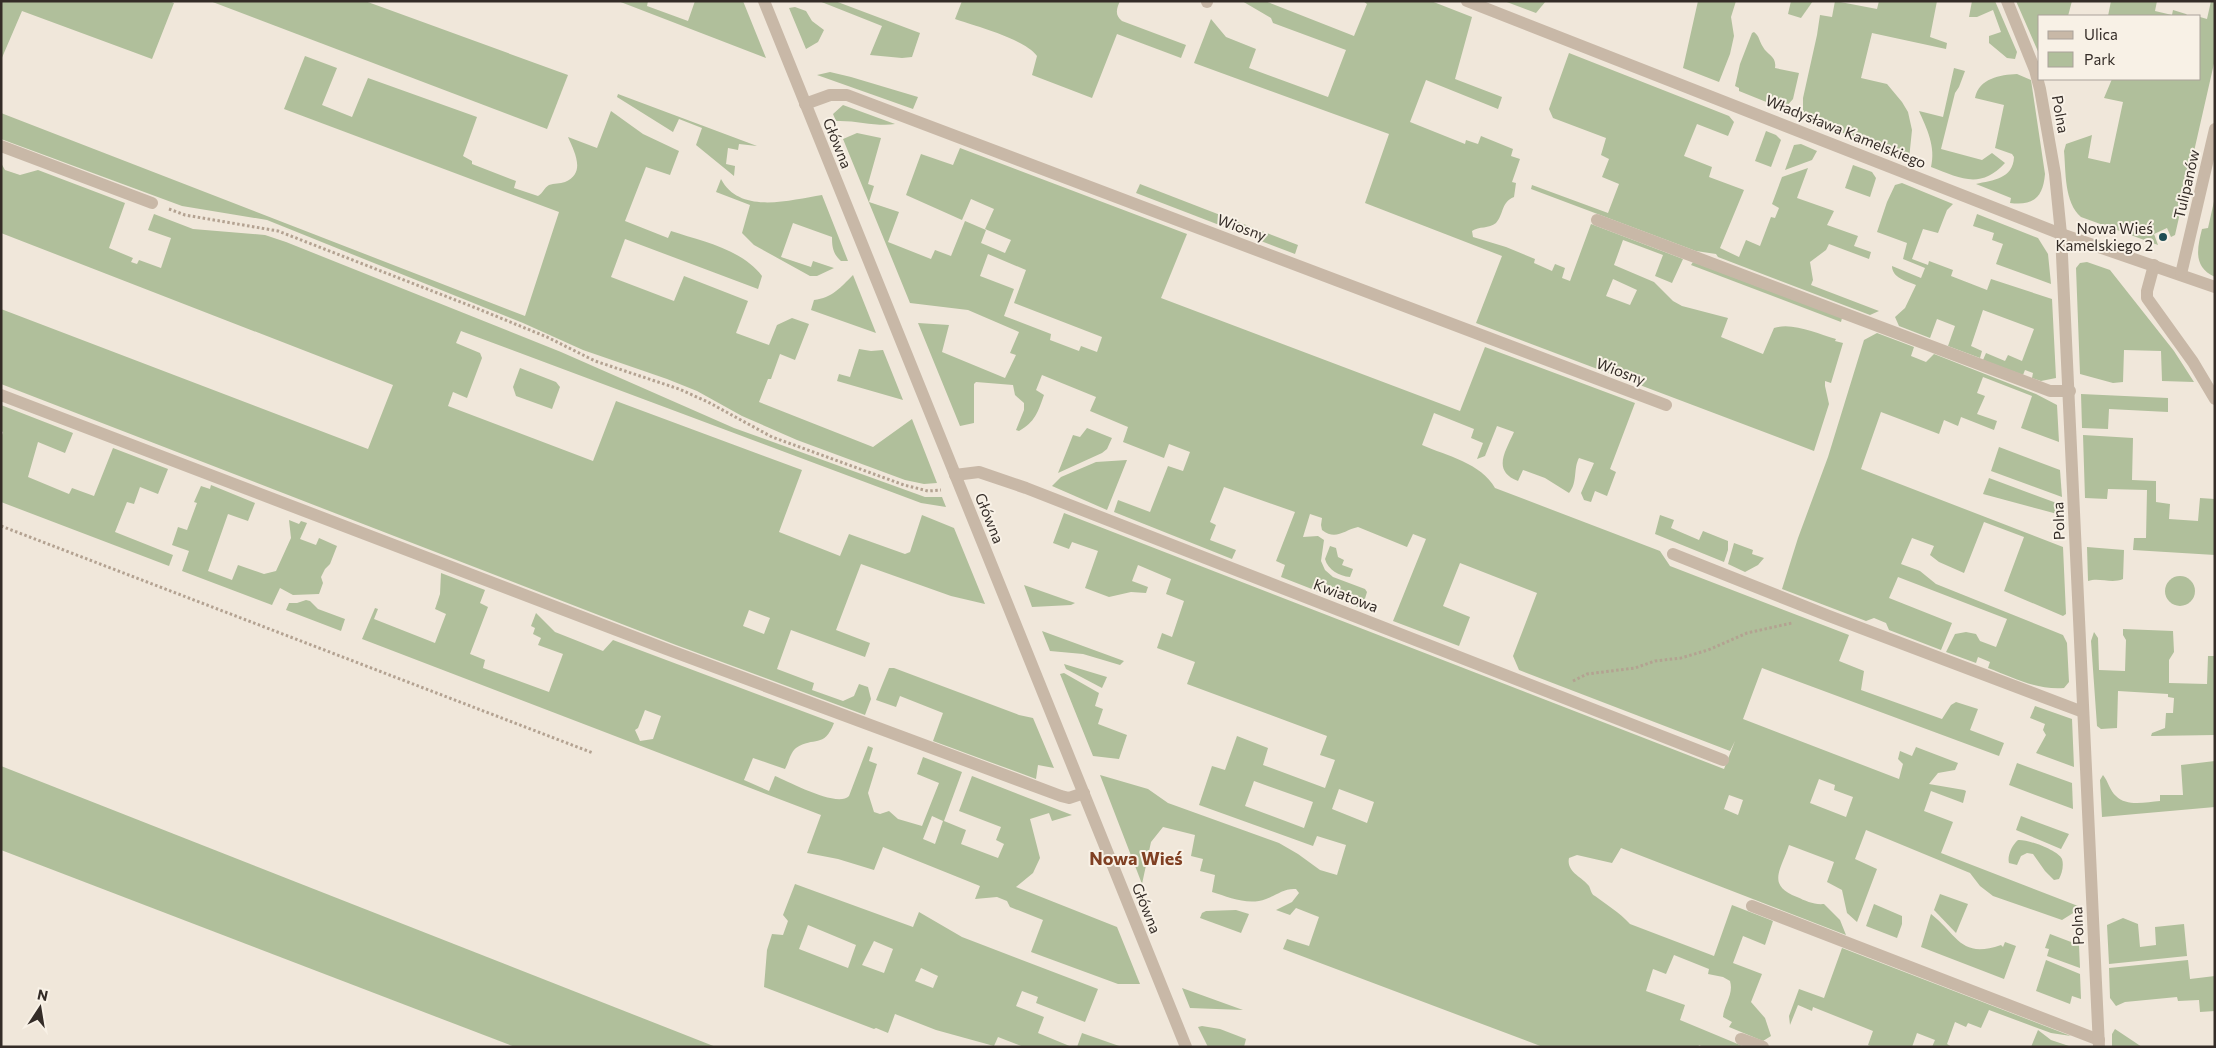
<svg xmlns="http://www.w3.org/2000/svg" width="2216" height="1048" viewBox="0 0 2216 1048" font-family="Commissioner,sans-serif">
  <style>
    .green { fill: #b0bf9b; fill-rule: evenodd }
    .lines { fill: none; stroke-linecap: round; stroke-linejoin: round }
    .path { stroke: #b3a291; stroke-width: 3; stroke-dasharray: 2.5 2.5; stroke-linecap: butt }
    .service { stroke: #c8b8a7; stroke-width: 12 }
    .minor { stroke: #c8b8a7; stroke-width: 12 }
    .poi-dot { fill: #1e4d54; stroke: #f8f1e6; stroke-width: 2 }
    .labels { text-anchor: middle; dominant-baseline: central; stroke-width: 4; stroke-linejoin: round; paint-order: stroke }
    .street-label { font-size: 15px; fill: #342c27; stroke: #f8f1e6 }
    .poi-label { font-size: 15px; fill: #342c27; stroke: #f8f1e6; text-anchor: end }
    .quarter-label { font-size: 18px; font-weight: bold; fill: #804023; stroke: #f8f1e6 }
  </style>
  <rect width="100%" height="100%" fill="#f0e7da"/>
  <!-- green -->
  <g class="green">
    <path d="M1,1H169L174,3L152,59L22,11L1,60Z"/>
    <path d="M210,1H365L568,75L547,129Z"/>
    <path d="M618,1H648L647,6L688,21L695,1H743L766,58Z"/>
    <path d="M819,1H835L920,33L912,57L902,58L870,55L882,26Z"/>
    <path d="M962,1H1120C1116,10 1115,15 1122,21L1186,45L1181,58L1117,34L1092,98L1032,75L1037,56C1025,39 975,26 955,19Z"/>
    <path d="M1242,1H1265L1354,36L1367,4L1363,1H1431L1472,17L1455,79L1502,97L1498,109L1426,80L1410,122L1465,144L1466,140L1478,144L1481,136L1513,149L1511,156L1520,159L1512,182L1516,183L1514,197C1501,202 1504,214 1496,223C1489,229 1479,226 1472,231L1473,237L1506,247L1535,259L1534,263L1552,271L1555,264L1565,268L1562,278L1570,281L1591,224L1683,259L1672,283L1655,276L1663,255L1623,240L1614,265L1654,282L1673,301L1682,306L1728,318L1721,337L1763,354L1774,328C1793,322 1817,334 1836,339L1835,341L1843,343L1831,383L1825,381V386L1829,404L1814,451L1476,323L1502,256L1365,203L1389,134L1194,63L1211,19L1226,37L1256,49L1249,68L1328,97L1346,50L1273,23L1271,18ZM1613,279L1637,290L1630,305L1606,296Z"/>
    <path d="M1504,1H1546L1536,13Z"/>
    <path d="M1698,1H1736L1731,17L1734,36L1730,54L1719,82L1683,68Z"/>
    <path d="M1791,1H1813L1801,18L1788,14Z"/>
    <path d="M1835,1L1877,9L1879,1H1937L1930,37L1947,43L1946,49L1872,33L1861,78L1887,84L1902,102L1908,112L1912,130L1909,159L1803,117V98L1817,35L1820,15L1832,17Z"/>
    <path d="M1972,1H1995L2017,52L2015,59L2007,58L1989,43V36L2001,32L1993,10L1977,17H1969Z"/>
    <path d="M2016,1H2072L2068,16H2040V56Z"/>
    <path d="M2111,1H2157L2155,11L2172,15L2173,10L2186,14L2188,16H2108Z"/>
    <path d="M2211,1H2215V59L2175,235L2171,237L2167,228L2154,234L2158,245L2081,217C2064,202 2066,172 2064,151L2066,144L2092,135L2088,158L2110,163L2123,102L2104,98L2112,79H2200V17L2207,19Z"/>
    <path d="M795,7L806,11L812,21L824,30L818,42L806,49L789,8Z"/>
    <path d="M1754,32C1760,37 1759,41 1763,47C1767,55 1777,56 1775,68L1799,73L1793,99L1784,109L1739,91V88L1735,86L1740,64L1752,33Z"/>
    <path d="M1569,53L1729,116L1734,122L1728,136L1697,124L1684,156L1712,167L1709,177L1744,190L1720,248L1739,257L1746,240L1760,246L1771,217L1775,218L1779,208L1772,204L1782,177L1808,168L1797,198L1834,211L1827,225L1858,236L1854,246L1871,252L1869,259L1829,244L1826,250L1810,262L1813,280L1811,285L1879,311L1870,315L1718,257L1716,254L1696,251L1531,189L1532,185L1608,213L1619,184L1602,177L1609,159L1601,155L1606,138L1553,118L1549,109Z"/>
    <path d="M305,56L337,68L322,105L352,117L368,78L477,117L463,156L472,161V164L516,181L514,188L538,196C543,193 544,188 549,185C554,183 560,184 565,182C586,173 575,153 568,137L597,148L611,111L643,134L679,151L670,175L646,167L625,221L668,238L671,231C701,241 742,249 762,276L758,289L625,239L611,277L674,301L684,276L748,301L736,333L769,345L777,325L792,318L809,324L795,360L780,354L771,379H768L759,402L873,447L912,419L937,483L924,484L905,480L797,440L742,416L697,391L667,379L583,350L523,323L267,220L182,206L1,139V113L525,316L559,212L284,109Z"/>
    <path d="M1954,68L1965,71L1959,87L1955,93L1941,149L1982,160L1992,153L2005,163C1980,190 1960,178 1931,167C1936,147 1927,129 1919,111L1943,117Z"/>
    <path d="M830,72L851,77L918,97L913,109L817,75Z"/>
    <path d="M2017,74L2031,80L2045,174C2043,197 2034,206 2010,203L2011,198L1976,184C1993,180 2013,179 2014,157L2012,154L1995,148L2004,105L1975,98C1979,78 2000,75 2017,74Z"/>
    <path d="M618,94L757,146L739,144L738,150L728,148L726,164L735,166L734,176L696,145L702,128L679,119L673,132L617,97Z"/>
    <path d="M843,105L895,124C877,127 856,120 836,121L833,114Z"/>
    <path d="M1766,131L1776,135L1781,140L1771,167L1755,161Z"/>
    <path d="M857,133L881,138L868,184L874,186L869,202L899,212L888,242L931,259L935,250L951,256L965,221L986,230L981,243L1005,253L1011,240L985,229L994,209L971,199L962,220L906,195L921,154L953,165L960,148L1187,234L1161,298L1460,411L1485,347L1635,403L1610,469L1616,472L1607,496L1595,491L1591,502L1584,500L1581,493L1594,463L1579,458C1573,469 1578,482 1569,493L1545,478L1523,470L1518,481C1492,471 1505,452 1514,432L1497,426L1485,456L1477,459L1483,443L1471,438L1474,429L1434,413L1422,445C1447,456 1481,463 1495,488L1660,551L1670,566L1849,635L1839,661L1864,671L1861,690L1942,719L1951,705L1956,702L1978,709L1970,730L2004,743L1999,756L1762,668L1743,719L1899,779L1903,764L1898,759L1900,751L1912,756L1916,747L1958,763L1955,770L1938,773L1929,784L1964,790L1966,791L1963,803L1931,791L1924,811L1953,822L1941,853L2078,906V910L2062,920L1993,896L1980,886L1970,873L1866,830L1855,859L1877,869L1857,922L1847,913L1842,890L1827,882L1834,862L1789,845C1781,870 1766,885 1797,897C1806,901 1814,905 1824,904L1840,920L1846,935L1621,848L1612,863L1577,855L1569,858C1566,872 1582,877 1589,886C1591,890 1591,894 1595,896C1607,905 1619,912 1630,924L1714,956L1732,905L1773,921L1765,945L1743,936L1733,963L1762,974L1751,1002L1765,1018L1771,1036L1763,1041L1729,1027L1732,1022L1723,1017C1724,1004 1734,994 1730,981L1723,977L1708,974L1709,969L1674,955L1666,974L1653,969L1646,991L1685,1005L1680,1020L1745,1047H1704L1699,1045L1698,1047H1543L1283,949L1287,939L1309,946L1319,917L1296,908L1290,915L1276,910L1292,902L1299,893L1296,889C1284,888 1277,895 1266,899C1248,906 1229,897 1212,892L1215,875L1200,871L1203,859L1191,856L1195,835L1163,827L1151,842L1142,884L1100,775L1148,789L1168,803L1279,843L1298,854L1320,870L1337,875L1346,845L1317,836L1313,846L1199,805L1212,766L1225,770L1237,736L1268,748L1263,765L1325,788L1335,760L1320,755L1327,736L1187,684L1195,662L1157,648L1162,633L1172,637L1184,601L1166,594L1171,579L1138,565L1132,581L1148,587L1146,593L1131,592L1109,597L1085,588L1098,551L1072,542L1069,549L1053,543L1064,513L1724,769L1735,741L1730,751L1519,670L1513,656L1537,593L1460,563L1443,606L1470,617L1459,646L1393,621L1426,539L1413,534L1407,547L1358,527C1344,530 1336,541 1322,530L1321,525L1322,518L1310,514L1303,537L1318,536L1324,540L1321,561L1325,570L1333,577L1365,589L1367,592L1363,605L1358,607L1281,577L1285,565L1276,561L1295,512L1224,487L1210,522L1216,525L1210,540L1236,550L1232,559L1114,512L1118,500L1150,512L1168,466L1183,471L1190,452L1169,444L1164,458L1123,442L1128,427L1090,411L1096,397L1042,375L1036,390L1044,395C1038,412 1035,422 1019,431L1016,430L1024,410V403L1015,395L1013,385L976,382L974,384V423L960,426L918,323L949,325L942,352L1005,378L1016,355L1010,353L1019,332L968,310L910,303L843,139ZM988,254L1026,270L1014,303L1102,337L1097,352L1081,346L1079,351L1050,340L1051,334L1004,316L1014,289L980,276ZM1819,779L1835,785L1834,790L1853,797L1846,817L1810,803ZM1254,781L1313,802L1304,828L1245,806ZM1339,789L1374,802L1367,823L1332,809ZM1729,795L1743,800L1738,815L1724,809Z"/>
    <path d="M1801,144L1817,151L1812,160L1785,170L1794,145Z"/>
    <path d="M1,163L5,170L20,175L38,170L125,203L109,248L133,258L131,262L137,264L139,260L161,268L171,238L148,230L154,214L193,229L265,235L286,242L561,352L734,428L925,497H942L946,507L921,503L461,331L456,343L480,353L482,358L467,398L453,392L448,406L593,461L616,401L802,470L779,532L840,556L849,534L905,554L910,552L922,515L954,528L985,604L951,596L861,564L836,630L870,643L865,657L791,630L777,669L814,683L812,690L843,701L854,696L859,684L868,687L871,699L865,715L676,645L1,384V309L368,449L393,385L1,233ZM749,610L770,618L764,634L743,626Z"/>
    <path d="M1853,165L1872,172L1876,178L1870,197L1845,188Z"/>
    <path d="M721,179C740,215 790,200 822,195L848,261H841C833,254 832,247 832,237L793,223L781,257L811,267L813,261L834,268L817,276H810L754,245L742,233L750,205L716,192Z"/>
    <path d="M1902,183L1953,204L1947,210L1938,233L1923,229L1912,259L1928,265L1929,261L1953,270L1951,276L1987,290L1991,279L2052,299L2056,378L2041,381L2032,378L2033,373L2025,370L2023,375L1983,360L1986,353L2005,361L2008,355L2022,361L2034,329L1983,310L1971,346L1982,351L1980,358L1948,346L1955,326L1937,319L1930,338L1899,326L1895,317L1905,308L1916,285C1907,281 1892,278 1892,266L1921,278L1925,268L1903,259L1907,243L1877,232L1887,202L1895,185Z"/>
    <path d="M1140,184L1298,245L1295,254L1136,193Z"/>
    <path d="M2215,197V277C2193,267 2197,249 2202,229L2208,228Z"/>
    <path d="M1977,214L2038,238L2048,254L2051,284L1996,264L2003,244L1992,240L1994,233L1973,226Z"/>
    <path d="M1693,262L1842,318L1841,322L1691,265Z"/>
    <path d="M2087,262L2110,270L2174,351L2194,382L2162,381L2161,351L2124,350L2123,382L2113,383L2080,374L2076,268L2080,263Z"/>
    <path d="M853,275L876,333L811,310L814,300C832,298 841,287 853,275Z"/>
    <path d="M1877,333L1914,347L1911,356L1926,362L1934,354L2036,394L2057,405L2059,442L2021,428L2032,396L1983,377L1977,393L1985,396L1977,414L1997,421L1994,430L1961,417L1958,426L1944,420L1939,434L1881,412L1861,469L2063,547L2066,614L2063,616L2004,591L2024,537L1984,522L1964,573L1939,562L1930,555L1934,546L1912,538L1901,564L1920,571L1936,584L2063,635L2067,643L2069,682L2064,688C2036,690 2014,678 1988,668L1990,662L1978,657L1976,663L1946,652L1955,634L1966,632L1976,634L1980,641L1996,647L2007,619L1898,577L1889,598L1952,623L1941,650L1889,630L1886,623L1874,618L1866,621L1782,589L1798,538L1828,457L1864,340Z"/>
    <path d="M859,349L871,351L883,350L903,400L837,381L839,374L850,377Z"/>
    <path d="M520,368L556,382L560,387L552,409L516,396L513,387Z"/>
    <path d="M2081,394L2168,398V412L2109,409L2108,429L2082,428Z"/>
    <path d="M1,405L73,433L65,453L38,442L28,477L69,494L72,488L94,496L113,448L168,469L158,494L140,487L134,504L127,502L115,532L173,555L169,566L1,502V438L3,432L1,431Z"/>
    <path d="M1087,428L1112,438L1107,449L1102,453L1058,473L1073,435L1080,437Z"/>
    <path d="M2083,435L2133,438L2132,480L2156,481V502L2170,504L2169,519L2198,521L2200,498L2215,499V555L2133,550L2134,538H2146L2147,490L2108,489L2107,499L2085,498Z"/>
    <path d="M1999,447L2060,470L2062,497L1991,471Z"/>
    <path d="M1127,460L1107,510L1052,486L1061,477L1096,462Z"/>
    <path d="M1989,478L2062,505L2061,515L1983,494Z"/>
    <path d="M211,485L255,503L248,521L228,514L208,571L232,580L238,565L264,574L276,571L291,538L289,520L299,524L301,521L307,523L300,539L316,545L319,538L337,546L330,564L325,569L321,577L323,583L319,594L293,595L280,588L272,605L182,571L189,551L172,545L178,527L187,530L197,503L194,502L201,486L210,489Z"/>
    <path d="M1660,515L1674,520L1671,528L1699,540L1703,531L1728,541V550L1724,562L1655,534Z"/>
    <path d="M1734,543L1753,550L1752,554L1764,558L1758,565L1745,572L1728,564Z"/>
    <path d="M1330,546L1336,548L1338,557L1344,560L1342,565L1353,569L1350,577C1339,576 1328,570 1325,559Z"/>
    <path d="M2087,547L2124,550L2123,579C2111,584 2099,577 2088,581Z"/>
    <path d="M441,573L485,590L480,603L488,607L470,654L485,660L483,668L549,692L563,654L538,645L541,638L533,634L535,628L531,626L536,613L555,632L603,651L613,640L834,723C824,749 814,736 796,748C790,753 789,762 785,769L753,758L744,780L769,791L775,776C790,782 837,808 849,796L868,746L873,748L869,761L877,764L868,793L874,812L880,814L889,811L898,819L922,826L939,783L917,774L923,757L962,772L944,821L966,830L961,844L998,858L1004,844L996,840L1001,827L959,811L972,776L1072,815L1052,821L1049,813L1030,819L1040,858L1033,873L1016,887L1117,927L1140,984H1118L1031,952L1043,920L1010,907L1007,901L997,897L975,899L980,886L883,847L874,870L838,859L807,853L821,815L362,639L375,608L378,609L374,619L435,643L446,614L435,609L440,594ZM645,710L661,716L653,739L640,741L635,730L638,728ZM932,816L943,821L935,844L923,839Z"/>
    <circle cx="2180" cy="591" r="15"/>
    <path d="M1024,585L1075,603L1071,605L1032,607Z"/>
    <path d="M306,600L310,601L318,609L345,619L341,631L286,610L289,603H297Z"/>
    <path d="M2123,629L2173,631L2174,652L2169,660V683L2207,684L2208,656H2215V735L2151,736L2152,733L2165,728L2166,713H2173L2174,698L2168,697V694L2118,691L2117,728L2101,729L2097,726L2091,641L2094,632L2098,638L2099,670L2125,671L2126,640L2123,635Z"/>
    <path d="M1042,631L1124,661L1120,665L1083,654L1050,651Z"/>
    <path d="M1064,664L1107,677L1102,688L1066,669Z"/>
    <path d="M889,668H894L1019,715L1033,718L1054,768L1038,765L1036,779L933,741L943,713L900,696L896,707L876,700Z"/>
    <path d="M1064,673L1099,693L1095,706L1103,709L1098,724L1127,735L1119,759L1093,756L1060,674Z"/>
    <path d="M2035,706L2072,719L2074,767L2036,753L2046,735L2043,730L2045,724L2030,718Z"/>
    <path d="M2215,761V807L2102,817L2100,780L2103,775C2108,781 2110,791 2116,796C2127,807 2146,802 2160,801V795H2183L2181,765Z"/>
    <path d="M2017,763L2072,783L2073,809L2009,785Z"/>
    <path d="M1,766L716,1047H515L1,850Z"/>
    <path d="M2021,816L2069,834L2061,849L2016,830Z"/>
    <path d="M2018,840C2027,839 2058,850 2062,859C2064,865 2062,874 2059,879L2054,880L2045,871L2033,854L2027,853L2021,856L2017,865L2009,863C2007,856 2012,845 2018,840Z"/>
    <path d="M795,884L913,927L919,912L962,937L1098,989L1085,1022L1036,1003L1038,997L1022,991L1016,1006L1044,1017L1038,1033L1072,1047H1024L998,1037L994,1046L936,1030L895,1014L888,1033L876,1028L874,1029L764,987L767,950L772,934L783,935L788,921L783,915ZM808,925L856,945L848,968L799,949ZM874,941L893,949L884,973L862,965ZM921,968L938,976L933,988L915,981Z"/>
    <path d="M1940,894L1968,904L1956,933L1934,910Z"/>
    <path d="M1874,904L1902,916V924L1897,938L1866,926Z"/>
    <path d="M1236,910L1249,914L1241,933L1200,918L1202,913L1206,911Z"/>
    <path d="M1931,914C1958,935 1960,959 2001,945L2003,947L2005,942L2016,946L2004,979L1921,947Z"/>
    <path d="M2123,918L2138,924L2140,947L2156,945L2155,927L2184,924L2187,956L2109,964L2107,925Z"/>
    <path d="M2050,934L2079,945L2080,968L2047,956L2049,949L2045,948Z"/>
    <path d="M1842,948L2071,1036L2051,1033L1989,1010L1981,1028L1968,1023L1966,1027L1955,1022L1947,1044L1952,1047H1932L1935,1040L1917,1033L1912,1047H1873L1868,1045L1873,1031L1813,1007L1812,1011L1798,1005L1790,1025L1789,1016L1799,989L1824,998Z"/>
    <path d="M2046,960L2080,974L2081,999L2072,996L2070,1004L2036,991Z"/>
    <path d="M2188,960L2190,979L2215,976V1011L2200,1012L2199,1000L2178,1001L2177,997L2125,1002L2116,1006L2110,998L2109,968Z"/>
    <path d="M1182,988L1243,1010L1190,1008Z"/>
    <path d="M1202,1026L1220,1029L1246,1039L1244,1047H1208L1198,1027Z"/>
    <path d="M2115,1029L2142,1047H2112V1034Z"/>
    <path d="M2038,1030L2051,1040L2072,1047H2031Z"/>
    <path d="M1082,1033L1122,1047H1077Z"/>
  </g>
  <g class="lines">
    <!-- path -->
    <g class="path">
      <path d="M169,209L185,215L278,231L476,308L547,337L595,361L679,389L708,402L772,437L904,485L928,491L941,490"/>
      <path d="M1,526L593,753"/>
      <path d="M1573,681L1587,674L1635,668L1655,661L1681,658L1708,650L1747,633L1792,623"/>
    </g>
    <!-- service -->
    <g class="service">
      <path d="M1207,2V1"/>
      <path d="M1,146L152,203"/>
      <path d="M1597,220L2050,391H2070"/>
      <path d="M1,395L666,649L1061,796L1069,798L1084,793"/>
      <path d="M1673,554L1829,616L2083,712"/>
      <path d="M1752,906L2099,1040"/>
      <path d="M1741,1039L1763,1047"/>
    </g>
    <!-- minor -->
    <g class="minor">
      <path d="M764,1L1186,1047"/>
      <path d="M1467,1L2061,234L2215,287"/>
      <path d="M2007,1L2035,70L2040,89L2055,174L2061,234L2099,1047"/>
      <path d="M805,104L830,95H847L1666,405"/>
      <path d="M2154,265L2147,291V298L2193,362L2215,399"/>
      <path d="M2181,274L2215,129"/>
      <path d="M955,475L979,472L1026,488L1723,760"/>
    </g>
  </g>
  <!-- markers -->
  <circle class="poi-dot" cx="2163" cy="237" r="5"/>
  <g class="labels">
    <!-- street labels -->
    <g class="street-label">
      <text transform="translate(2061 114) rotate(80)">Polna</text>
      <text transform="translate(1846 131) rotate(22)">Władysława Kamelskiego</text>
      <text transform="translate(838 143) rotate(68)">Główna</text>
      <text transform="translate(2186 184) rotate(-77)">Tulipanów</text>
      <text transform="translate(1242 227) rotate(20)">Wiosny</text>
      <text transform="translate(1621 371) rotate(21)">Wiosny</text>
      <text transform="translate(990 518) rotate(68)">Główna</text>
      <text transform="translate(2058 521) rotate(-92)">Polna</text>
      <text transform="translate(1346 595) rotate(21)">Kwiatowa</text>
      <text transform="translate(1147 908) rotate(68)">Główna</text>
      <text transform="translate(2077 926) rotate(-93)">Polna</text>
    </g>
    <!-- poi labels -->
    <g class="poi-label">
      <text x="2153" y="228">Nowa Wieś<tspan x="2153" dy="17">Kamelskiego 2</tspan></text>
    </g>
    <!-- quarter labels -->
    <g class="quarter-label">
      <text x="1136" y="858">Nowa Wieś</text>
    </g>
  </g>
  <!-- border -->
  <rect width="2216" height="1048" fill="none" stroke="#342c27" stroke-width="5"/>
  <!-- legend -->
  <rect x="2038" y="15" width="162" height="65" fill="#f8f1e6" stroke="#aaa29a"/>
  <rect x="2048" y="31" width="25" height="8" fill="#c8b8a7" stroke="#aaa29a"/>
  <text x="2084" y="40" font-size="15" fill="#342c27">Ulica</text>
  <rect x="2048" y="52" width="25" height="15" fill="#b0bf9b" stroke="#aaa29a"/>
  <text x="2084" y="65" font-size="15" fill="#342c27">Park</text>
  <!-- north arrow -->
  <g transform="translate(40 1008) rotate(12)" stroke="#f8f1e6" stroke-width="4" paint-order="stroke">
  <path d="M0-4L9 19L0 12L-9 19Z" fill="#342c27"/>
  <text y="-8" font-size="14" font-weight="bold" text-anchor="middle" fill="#342c27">N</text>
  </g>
</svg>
